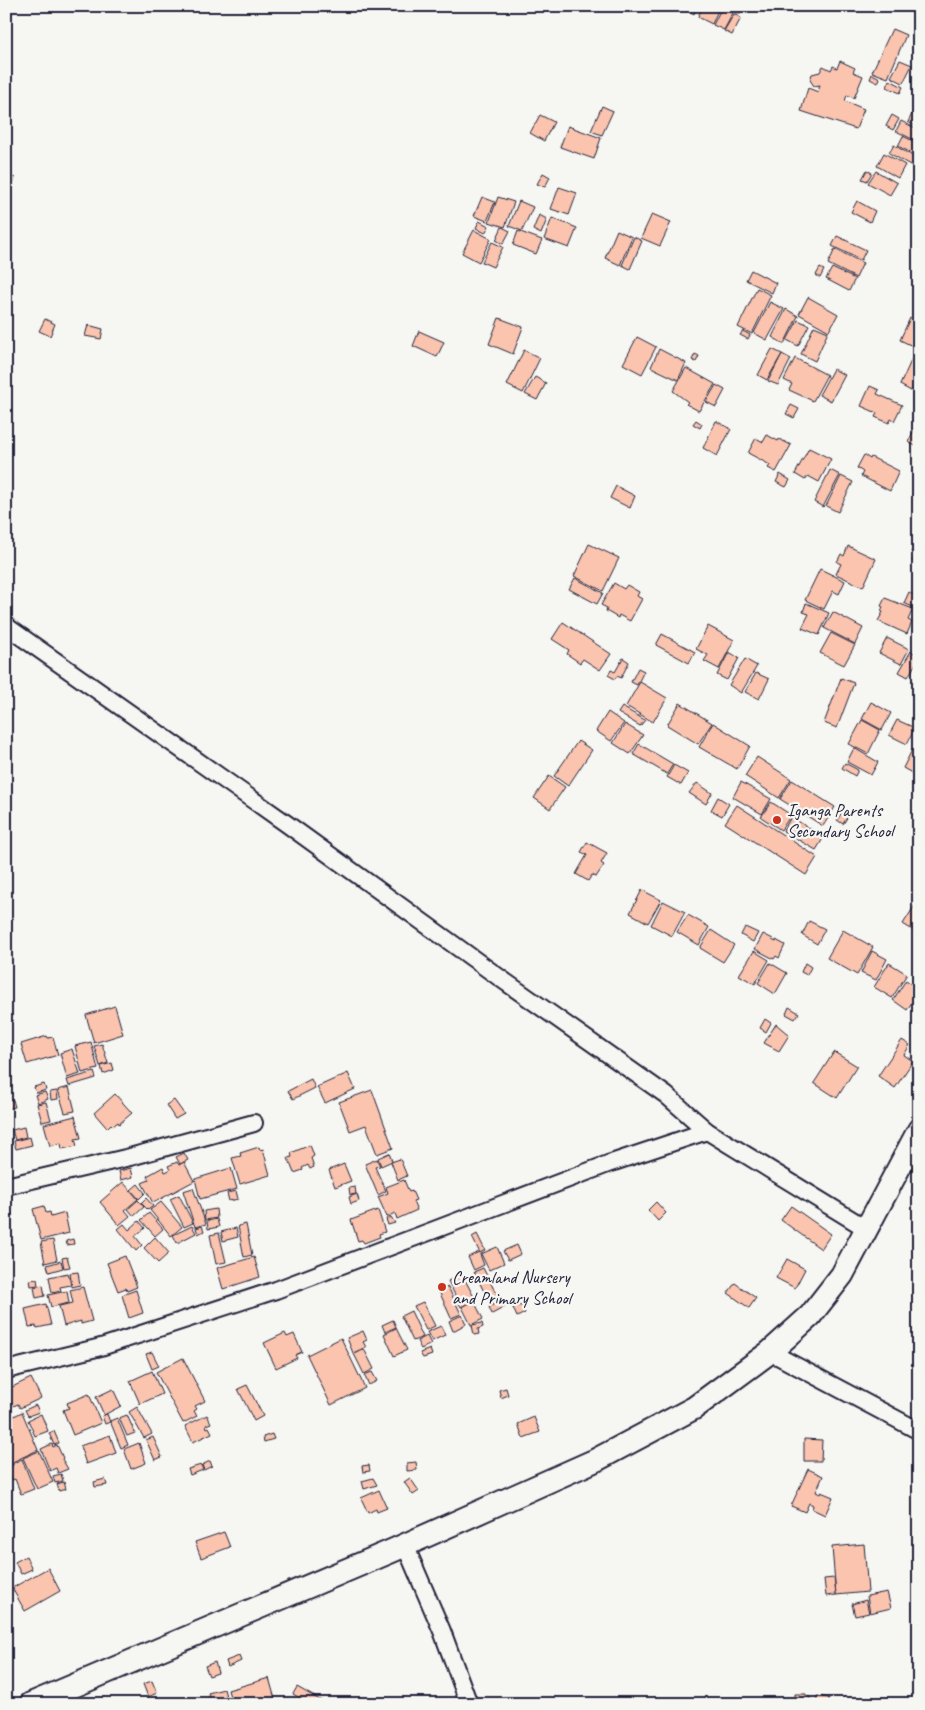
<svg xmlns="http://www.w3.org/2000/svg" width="925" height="1710" viewBox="0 0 925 1710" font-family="Caveat,sans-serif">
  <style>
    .building { fill: #fbc4ae; stroke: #22223b }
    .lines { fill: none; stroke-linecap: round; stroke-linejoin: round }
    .street-casing { stroke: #22223b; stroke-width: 20 }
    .secondary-casing { stroke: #22223b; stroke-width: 26 }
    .street { stroke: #f6f6f2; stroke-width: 16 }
    .secondary { stroke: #f6f6f2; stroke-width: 22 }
    .poi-dot { fill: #c8321e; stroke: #f6f6f2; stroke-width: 2 }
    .labels { text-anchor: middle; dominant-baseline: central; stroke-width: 4.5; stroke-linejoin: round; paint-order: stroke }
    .poi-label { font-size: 18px; fill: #22223b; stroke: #f6f6f2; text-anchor: start }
  </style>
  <rect width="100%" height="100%" fill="#f6f6f2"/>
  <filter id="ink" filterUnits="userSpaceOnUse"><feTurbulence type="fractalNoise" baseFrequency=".02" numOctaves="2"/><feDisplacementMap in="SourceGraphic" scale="10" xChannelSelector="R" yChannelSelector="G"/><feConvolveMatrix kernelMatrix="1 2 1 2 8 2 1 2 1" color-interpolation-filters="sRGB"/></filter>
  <g filter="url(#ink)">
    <!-- building -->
    <g class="building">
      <path d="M685,6H697L694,14L684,8Z"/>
      <path d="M703,6H720L712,24L698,17Z"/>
      <path d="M723,6H744L739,15Z"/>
      <path d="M722,7L733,13L724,30L713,25Z"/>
      <path d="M734,14L741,18L732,35L724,31Z"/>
      <path d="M892,29L906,35L888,78L872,72Z"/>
      <path d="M900,60L912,65L903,83L891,77Z"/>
      <path d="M840,61L855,68L853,72L863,76L854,98L847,95L845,101L864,109L856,129L801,111L808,88L818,92L820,85L814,86L810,80L812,74L820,72L823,66L831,70L833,66L837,68Z"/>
      <path d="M872,74L880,78L878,83L870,79Z"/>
      <path d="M890,80L903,87L900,93L887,87Z"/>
      <path d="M602,106L613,111L602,135L591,131Z"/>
      <path d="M912,114L919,117V128L908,122Z"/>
      <path d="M540,115L554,122L544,141L530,133Z"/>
      <path d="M892,115L899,119L893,130L886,126Z"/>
      <path d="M901,121L919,130L918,142L896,131Z"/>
      <path d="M568,126L601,138L594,159L560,147Z"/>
      <path d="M903,136L919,144V153L917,156L898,146Z"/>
      <path d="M894,145L916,158L912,166L889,153Z"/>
      <path d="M884,153L905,165L898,178L877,166Z"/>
      <path d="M867,170L872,173L867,181L862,179Z"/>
      <path d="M876,171L897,183L890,195L868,183Z"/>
      <path d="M543,173L550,177L545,187L537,184Z"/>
      <path d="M6,174L15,178L8,198L6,197Z"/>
      <path d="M559,187L577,193L569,215L551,209Z"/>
      <path d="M482,197L495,202L487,221L474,216Z"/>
      <path d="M498,197L514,202L505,227L489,222Z"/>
      <path d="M519,201L533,207L522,231L509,226Z"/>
      <path d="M857,201L875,211L870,222L851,212Z"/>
      <path d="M652,214L671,222L660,246L641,238Z"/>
      <path d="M539,215L547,219L541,234L533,230Z"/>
      <path d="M552,218L577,228L569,248L544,239Z"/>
      <path d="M479,221L489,226L485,233L476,228Z"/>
      <path d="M502,227L510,231L503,244L496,240Z"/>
      <path d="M474,230L491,239L479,262L462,253Z"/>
      <path d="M617,230L632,237L620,265L605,258Z"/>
      <path d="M518,231L542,240L536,254L513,245Z"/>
      <path d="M837,236L866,250L861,260L832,246Z"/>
      <path d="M634,237L642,241L630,269L622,265Z"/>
      <path d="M492,242L503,247L493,267L482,262Z"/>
      <path d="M835,249L863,263L856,278L828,264Z"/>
      <path d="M820,268L824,270L820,278L816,275Z"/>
      <path d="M832,268L855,279L849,291L826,279Z"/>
      <path d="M751,270L776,283L772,293L746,280Z"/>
      <path d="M757,288L771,295L752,334L738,327Z"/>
      <path d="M808,297L838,314L829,331L799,314Z"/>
      <path d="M770,302L784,309L767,340L754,333Z"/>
      <path d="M786,309L798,316L784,344L772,337Z"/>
      <path d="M499,318L523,327L513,354L489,344Z"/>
      <path d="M910,318L919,323V349L900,340Z"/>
      <path d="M45,319L55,324L50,336L39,331Z"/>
      <path d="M798,320L809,325L798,346L787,340Z"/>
      <path d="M88,325L103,329L101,339L85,336Z"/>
      <path d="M814,326L828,332L815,361L801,354Z"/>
      <path d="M419,331L444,342L437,357L413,346Z"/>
      <path d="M743,331L750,335L748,339L740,335Z"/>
      <path d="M637,337L656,347L642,374L623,364Z"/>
      <path d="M659,349L686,363L678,380L651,367Z"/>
      <path d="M772,349L782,354L767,380L758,375Z"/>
      <path d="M524,350L540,358L523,393L507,385Z"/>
      <path d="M916,350L919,352V375L911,391L900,385Z"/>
      <path d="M695,354L699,356L696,362L692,360Z"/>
      <path d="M782,354L791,359L778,385L768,381Z"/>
      <path d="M795,358L827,375L813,401L789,390L792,384L784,380Z"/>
      <path d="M686,368L715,384L699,411L686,404L688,402L673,391Z"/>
      <path d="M833,369L845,375L831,401L819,395Z"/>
      <path d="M535,377L546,383L537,400L525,394Z"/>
      <path d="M716,385L725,390L716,407L706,402Z"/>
      <path d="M870,386L879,390L877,394L902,405L894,421L891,419L889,423L875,417L877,413L861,406Z"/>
      <path d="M791,405L799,409L794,418L786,414Z"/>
      <path d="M696,420L702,424L700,428L693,424Z"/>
      <path d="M716,421L731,429L717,456L703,448Z"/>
      <path d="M919,421V448L908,442Z"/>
      <path d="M767,435L778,441L779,439L791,445L776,472L768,468L770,465L748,453L756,438L763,442Z"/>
      <path d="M809,448L831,459L819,482L808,476L805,480L795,474Z"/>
      <path d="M864,455L870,459L871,457L899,471L890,491L861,476L863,472L857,468Z"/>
      <path d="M830,470L840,475L823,507L814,502Z"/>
      <path d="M780,474L790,480L786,487L776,482Z"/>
      <path d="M841,476L853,482L838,512L826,506Z"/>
      <path d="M616,486L635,496L630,508L610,498Z"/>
      <path d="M917,541L919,543V551L917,555L911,552Z"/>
      <path d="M589,544L619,558L603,591L574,576Z"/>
      <path d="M848,546L876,559L863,587L836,574L841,564L837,562L841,554L844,556Z"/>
      <path d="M919,548V564L912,561Z"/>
      <path d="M820,569L845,581L839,594L833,591L824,609L805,600Z"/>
      <path d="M575,578L603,593L597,604L569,589Z"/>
      <path d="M614,583L624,589L627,585L639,592L637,596L642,599L630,621L619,615L618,618L606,611L607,608L601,605Z"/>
      <path d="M909,592L919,597V610L904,603Z"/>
      <path d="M885,598L913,609L908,620L912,622L907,634L878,621L883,612L881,611L883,607L881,606Z"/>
      <path d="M806,603L829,613L819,635L802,628L809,614L803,612Z"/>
      <path d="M833,612L863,628L855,644L824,628Z"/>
      <path d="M563,622L611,654L600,670L583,659L580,663L567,654L569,650L552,639Z"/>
      <path d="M708,626L734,640L719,669L704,661L708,655L696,649Z"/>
      <path d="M831,633L855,645L844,665L820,653Z"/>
      <path d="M662,634L695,652L689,663L656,645Z"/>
      <path d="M887,638L909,649L901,664L879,653Z"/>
      <path d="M911,651L919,656V658L908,677L899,672Z"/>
      <path d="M729,652L739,658L727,680L717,675Z"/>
      <path d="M623,658L629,662L621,678L617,676L615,679L608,675L611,670L615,672Z"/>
      <path d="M745,659L757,666L741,693L729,685Z"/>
      <path d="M638,668L644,671L637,685L631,682Z"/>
      <path d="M756,673L769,679L759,699L745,692Z"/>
      <path d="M919,673V685L913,682Z"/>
      <path d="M841,678L854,683L837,728L824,723Z"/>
      <path d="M640,682L667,698L653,722L626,706Z"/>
      <path d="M871,702L891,713L882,730L862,719Z"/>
      <path d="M680,703L712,723L698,744L667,725Z"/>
      <path d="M622,707L645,720L640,726L618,713Z"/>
      <path d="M608,712L624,723L611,741L596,731Z"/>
      <path d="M862,720L880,730L868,754L849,744Z"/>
      <path d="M897,720L915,728L907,744L889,735Z"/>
      <path d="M713,723L750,746L737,769L699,747Z"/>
      <path d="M625,724L643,735L630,754L613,743Z"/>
      <path d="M578,741L592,750L568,786L554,776Z"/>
      <path d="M639,744L673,764L667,774L633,754Z"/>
      <path d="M854,748L878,762L871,775L847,762Z"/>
      <path d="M912,750L919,754V777L903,768Z"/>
      <path d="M757,757L791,779L779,798L745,776Z"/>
      <path d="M845,763L858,770L855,776L842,768Z"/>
      <path d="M674,765L688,773L681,785L667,777Z"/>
      <path d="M549,776L565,787L550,809L534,798Z"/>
      <path d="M792,780L835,807L823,826L780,799Z"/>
      <path d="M741,782L771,799L762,814L733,797Z"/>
      <path d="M697,783L712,793L706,804L689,793Z"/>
      <path d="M718,797L729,804L722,816L711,810Z"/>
      <path d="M771,802L791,815L781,830L761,817Z"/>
      <path d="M737,805L817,857L806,875L725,823Z"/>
      <path d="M844,809L850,813L843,824L837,820Z"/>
      <path d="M791,817L824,837L816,850L783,831Z"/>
      <path d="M587,842L607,853L601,863L604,865L596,877L592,875L588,881L576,874L587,855L581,852Z"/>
      <path d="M642,890L661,900L648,923L630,913Z"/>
      <path d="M919,899V934L903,924Z"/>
      <path d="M663,901L685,912L672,936L651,925Z"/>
      <path d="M688,915L709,927L699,945L677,932Z"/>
      <path d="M809,921L825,929L817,944L802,935Z"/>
      <path d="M745,927L758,933L753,942L741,935Z"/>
      <path d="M711,930L734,945L723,962L700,948Z"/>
      <path d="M843,930L873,947L857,975L827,958Z"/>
      <path d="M763,934L773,939L772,940L776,942V940L785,945L779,958L776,956L774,959L755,949Z"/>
      <path d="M754,951L769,960L755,984L739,975Z"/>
      <path d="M872,951L887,959L876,980L861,973Z"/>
      <path d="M770,963L787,973L775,994L758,983Z"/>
      <path d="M805,963L811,967L807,975L801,972Z"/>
      <path d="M889,963L907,974L892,998L874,987Z"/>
      <path d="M906,980L916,987L914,989L916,990L913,994L916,996L907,1010L893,1000Z"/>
      <path d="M115,1006L123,1034L94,1043L86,1015Z"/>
      <path d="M789,1007L799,1013L795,1019L786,1014Z"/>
      <path d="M765,1019L771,1023L766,1032L760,1028Z"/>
      <path d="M776,1024L789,1035L779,1051L764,1043Z"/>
      <path d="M47,1036L48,1038L53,1037L58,1055L27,1064L21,1044Z"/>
      <path d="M902,1040L910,1045L904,1055L913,1061L895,1088L878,1076Z"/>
      <path d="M91,1042L98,1069L82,1073L75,1046Z"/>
      <path d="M102,1044L108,1063L100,1066L94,1046Z"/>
      <path d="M72,1049L80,1074L67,1078L60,1053Z"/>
      <path d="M834,1052L857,1066L837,1098L814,1083Z"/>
      <path d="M112,1063L114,1070L103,1074L101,1066Z"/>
      <path d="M94,1072L96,1078L69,1086L67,1080Z"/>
      <path d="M348,1073L355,1089L325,1103L317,1087Z"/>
      <path d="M311,1079L315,1088L293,1099L288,1091Z"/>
      <path d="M44,1084L46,1090L36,1093L34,1087Z"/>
      <path d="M69,1087L75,1111L65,1113L58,1090Z"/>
      <path d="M372,1090L393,1148L377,1154L366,1125L350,1131L339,1102Z"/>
      <path d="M57,1091L58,1099L51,1100L50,1092Z"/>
      <path d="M45,1092L48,1099L38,1103L35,1095Z"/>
      <path d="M115,1094L132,1113L119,1124L118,1122L113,1126L111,1124L107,1128L94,1113Z"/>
      <path d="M13,1100L15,1107L6,1109V1102Z"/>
      <path d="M174,1100L184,1114L175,1119L166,1105Z"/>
      <path d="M46,1102L51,1120L42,1122L37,1104Z"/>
      <path d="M75,1116L81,1138L75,1139L77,1146L62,1149L61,1143L50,1146L44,1124Z"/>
      <path d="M24,1127L26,1137L15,1140L12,1130Z"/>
      <path d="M30,1137L32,1145L16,1149L14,1141Z"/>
      <path d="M310,1145L314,1156L311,1158L314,1167L310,1169L308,1165L302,1168L303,1170L294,1173L288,1158L292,1157L291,1153Z"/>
      <path d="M259,1147L260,1150L263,1149L270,1175L240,1184L232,1158L241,1156L240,1153Z"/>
      <path d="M184,1153L188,1160L180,1164L176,1157Z"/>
      <path d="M389,1153L392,1161L381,1166L378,1158Z"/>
      <path d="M377,1159L380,1166L375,1167L386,1191L378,1195L365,1164Z"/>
      <path d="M400,1159L407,1176L398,1180L391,1162Z"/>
      <path d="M177,1162L179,1165L184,1162L194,1181L153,1203L142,1183L149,1180L147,1176L163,1167L165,1172L170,1170L168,1166Z"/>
      <path d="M344,1164L351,1181L335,1187L329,1170Z"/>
      <path d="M131,1168L133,1177L121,1180L119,1171Z"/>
      <path d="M231,1168L237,1189L200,1199L195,1179Z"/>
      <path d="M404,1180L409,1192L412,1191L416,1200L413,1201L417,1210L397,1219L395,1213L387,1217L378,1197L388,1193L386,1187Z"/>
      <path d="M123,1182L138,1199L125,1210L130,1216L119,1225L100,1202Z"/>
      <path d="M138,1184L145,1193L139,1199L131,1190Z"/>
      <path d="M355,1187L356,1194L350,1195L349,1188Z"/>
      <path d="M193,1188L206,1224L195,1227L183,1191Z"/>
      <path d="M236,1191L238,1199L229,1201L227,1193Z"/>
      <path d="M357,1194L359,1201L351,1204L349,1197Z"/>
      <path d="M179,1195L193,1223L184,1227L170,1199Z"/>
      <path d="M146,1198L153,1206L148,1210L141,1203Z"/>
      <path d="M138,1200L144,1207L134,1216L128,1209Z"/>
      <path d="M161,1202L182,1227L171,1236L150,1210Z"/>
      <path d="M656,1202L666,1213L658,1221L648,1210Z"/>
      <path d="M44,1206L46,1213L50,1212L51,1217L65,1213L69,1233L41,1240L33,1209Z"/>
      <path d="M791,1206L831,1234L821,1249L781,1220Z"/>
      <path d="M216,1209L217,1218L205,1220L204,1211Z"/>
      <path d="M378,1210L385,1232L379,1234L380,1237L364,1243L362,1240L358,1241L351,1220Z"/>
      <path d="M149,1213L163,1229L155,1236L141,1220Z"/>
      <path d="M391,1217L395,1223L388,1225L386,1219Z"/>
      <path d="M217,1219L219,1227L208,1229L207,1221Z"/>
      <path d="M139,1221L145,1228L135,1236L142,1245L136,1251L118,1229L124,1224L129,1230Z"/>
      <path d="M246,1224L252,1255L244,1257L238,1226Z"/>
      <path d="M192,1226L196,1233L177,1243L173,1235Z"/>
      <path d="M202,1226L204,1231L198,1234L196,1228Z"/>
      <path d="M236,1228L238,1237L223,1241L221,1232Z"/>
      <path d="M219,1233L226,1262L216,1264L210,1235Z"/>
      <path d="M477,1234L485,1250L480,1253L472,1237Z"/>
      <path d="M155,1237L169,1253L158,1263L144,1248Z"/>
      <path d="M73,1239L74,1244L67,1245L66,1241Z"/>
      <path d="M53,1240L57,1260L45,1263L41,1242Z"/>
      <path d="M517,1245L521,1254L508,1260L503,1251Z"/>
      <path d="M497,1247L504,1263L489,1270L481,1254Z"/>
      <path d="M479,1252L484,1265L474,1270L468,1257Z"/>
      <path d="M125,1256L137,1287L127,1291L126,1288L118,1291L107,1263Z"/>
      <path d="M67,1257L70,1267L64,1268L62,1258Z"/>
      <path d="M254,1257L260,1277L223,1289L217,1268Z"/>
      <path d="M787,1259L805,1269L795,1288L776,1278Z"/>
      <path d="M61,1261L63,1268L49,1272L47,1265Z"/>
      <path d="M483,1268L500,1301L491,1305L474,1272Z"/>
      <path d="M78,1272L80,1285L72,1287L70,1273Z"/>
      <path d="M68,1273L71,1285L60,1287L61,1291L52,1293L49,1277Z"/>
      <path d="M462,1274L475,1299L461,1307L448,1281Z"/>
      <path d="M37,1279L38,1285L31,1286L30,1280Z"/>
      <path d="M735,1283L756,1298L749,1308L728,1293Z"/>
      <path d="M43,1285L45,1296L36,1298L34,1287Z"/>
      <path d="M83,1287L92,1321L81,1324V1321L64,1326L59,1306L73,1303L70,1290Z"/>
      <path d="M448,1287L461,1314L451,1318L439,1291Z"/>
      <path d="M136,1290L143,1313L129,1318L122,1295Z"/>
      <path d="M67,1291L69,1303L51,1307L48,1295Z"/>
      <path d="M474,1301L483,1319L471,1325L462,1307Z"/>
      <path d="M502,1301L505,1307L492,1314L489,1307Z"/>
      <path d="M423,1302L435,1326L426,1330L414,1306Z"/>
      <path d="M46,1304L51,1325L37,1328L36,1326L29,1327L25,1309Z"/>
      <path d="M521,1305L525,1313L517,1317L513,1308Z"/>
      <path d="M411,1311L423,1337L413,1341L401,1316Z"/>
      <path d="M462,1315L466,1324L453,1331L449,1321Z"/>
      <path d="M393,1320L396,1327L385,1332L382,1325Z"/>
      <path d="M482,1323L483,1327L478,1329L479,1334L474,1335L472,1325Z"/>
      <path d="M441,1326L445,1335L432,1341L427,1332Z"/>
      <path d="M396,1328L407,1350L394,1356L384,1334Z"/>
      <path d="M363,1331L367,1340L363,1342L366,1347L353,1353L347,1338Z"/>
      <path d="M285,1333L287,1337L294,1334L302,1352L295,1355L297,1358L276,1368L264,1343Z"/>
      <path d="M427,1336L431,1344L421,1349L417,1341Z"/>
      <path d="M341,1338L365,1388L331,1405L307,1355Z"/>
      <path d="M364,1349L374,1369L364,1374L354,1354Z"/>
      <path d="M430,1349L432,1355L423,1358L420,1353Z"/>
      <path d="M152,1352L159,1366L152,1369L146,1354Z"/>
      <path d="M183,1358L205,1401L195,1406L197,1409L194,1411L197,1416L183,1423L156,1372Z"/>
      <path d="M152,1371L162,1394L140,1404L130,1381Z"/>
      <path d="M372,1372L377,1381L369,1385L364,1375Z"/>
      <path d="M31,1378L41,1398L20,1408L18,1404L6,1409V1390Z"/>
      <path d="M247,1385L263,1416L254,1421L238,1389Z"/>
      <path d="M506,1388L508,1395L501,1398L499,1390Z"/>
      <path d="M113,1389L121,1406L104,1415L96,1397Z"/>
      <path d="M89,1394L101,1423L73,1435L63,1410L69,1408L67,1403Z"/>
      <path d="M36,1405L39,1412L28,1416L25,1410Z"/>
      <path d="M137,1407L152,1434L144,1438L129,1412Z"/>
      <path d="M22,1412L38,1450L6,1465V1425L12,1422L10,1418Z"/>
      <path d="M41,1414L48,1431L35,1436L28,1420Z"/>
      <path d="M107,1414L110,1422L105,1424L102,1416Z"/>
      <path d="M127,1415L135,1433L127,1436L119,1418Z"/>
      <path d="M207,1415L211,1423L206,1425L207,1428L209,1427L212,1433L193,1442L185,1426Z"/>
      <path d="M534,1417L540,1432L523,1438L518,1424Z"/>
      <path d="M117,1418L128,1445L121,1448L110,1421Z"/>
      <path d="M54,1431L59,1443L54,1445L49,1433Z"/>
      <path d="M272,1434L274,1439L264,1442L263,1437Z"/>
      <path d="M110,1435L116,1453L86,1464L80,1446Z"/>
      <path d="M153,1437L162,1457L155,1460L146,1440Z"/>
      <path d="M804,1439L822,1440L821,1461H804Z"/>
      <path d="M139,1443L146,1463L131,1469L124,1449Z"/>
      <path d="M52,1444L53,1447L57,1445L63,1458L62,1459L68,1469L58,1473L56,1468L50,1471L41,1449Z"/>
      <path d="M39,1451L53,1482L37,1489L23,1458Z"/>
      <path d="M22,1459L34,1489L21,1494L15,1479L12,1480L6,1466L11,1464V1466L13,1465V1463Z"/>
      <path d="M210,1461L212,1466L204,1470L202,1465Z"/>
      <path d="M416,1462L417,1470L407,1471V1463Z"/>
      <path d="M201,1465L203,1470L190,1475L188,1469Z"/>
      <path d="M369,1465L370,1471L363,1472L362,1466Z"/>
      <path d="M808,1469L823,1476L816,1492L820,1494L821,1492L833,1497L825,1515L812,1509L813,1505L809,1503L805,1512L791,1506Z"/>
      <path d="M61,1474L63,1481L55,1483L53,1476Z"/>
      <path d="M373,1478L377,1485L364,1489L362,1481Z"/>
      <path d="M410,1478L419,1491L413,1495L404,1482Z"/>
      <path d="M105,1479L107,1485L95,1487L94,1482Z"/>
      <path d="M64,1482L66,1489L59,1491L57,1484Z"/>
      <path d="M379,1490L387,1508L377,1512L376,1509L368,1513L361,1498Z"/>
      <path d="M224,1532L230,1547L201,1558L195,1542Z"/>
      <path d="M864,1544L868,1592L836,1595L832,1547Z"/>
      <path d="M26,1556L32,1569L21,1574L15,1562Z"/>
      <path d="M48,1568L60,1591L25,1611L12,1588Z"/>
      <path d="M834,1578L836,1595L826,1596L824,1579Z"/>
      <path d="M887,1592L891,1608L870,1613L867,1596Z"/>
      <path d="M866,1600L869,1613L855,1616L852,1604Z"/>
      <path d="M239,1656L241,1661L228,1667L226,1661Z"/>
      <path d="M215,1662L218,1673L209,1676L205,1666Z"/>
      <path d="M269,1678L275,1699L259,1704H232L228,1690Z"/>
      <path d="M152,1681L157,1693L148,1697L143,1684Z"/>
      <path d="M297,1687L327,1704H310L293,1694Z"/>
      <path d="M224,1689L228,1704H211L208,1693Z"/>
      <path d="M795,1694H806V1697H810V1704H795Z"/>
      <path d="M817,1696L829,1698L828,1704H816Z"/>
    </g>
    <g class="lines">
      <!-- street casing -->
      <g class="street-casing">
        <g id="street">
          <path d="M6,626L287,824L500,978L666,1095L707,1131L867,1229"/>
          <path d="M6,1186L130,1157L254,1123"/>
          <path d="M770,1352L919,1431"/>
          <path d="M6,1370L101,1347L276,1290L608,1164L707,1131"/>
          <path d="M405,1545L442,1631L469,1704"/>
        </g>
      </g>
      <!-- secondary casing -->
      <g class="secondary-casing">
        <path id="secondary" d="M31,1704L394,1550L596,1460L694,1408L770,1352L810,1316L842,1275L919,1130"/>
      </g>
      <!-- street -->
      <use href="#street" class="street"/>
      <!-- secondary -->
      <use href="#secondary" class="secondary"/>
    </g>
  </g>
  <!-- markers -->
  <g class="poi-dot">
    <circle cx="777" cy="820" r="5"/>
    <circle cx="442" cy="1287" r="5"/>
  </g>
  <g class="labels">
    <!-- poi labels -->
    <g class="poi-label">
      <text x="787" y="810">Iganga Parents<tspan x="787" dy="21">Secondary School</tspan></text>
      <text x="452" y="1277">Creamland Nursery<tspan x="452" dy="21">and Primary School</tspan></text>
    </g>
  </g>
  <!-- margin -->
  <rect width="925" height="1710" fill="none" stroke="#f6f6f2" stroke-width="25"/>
  <rect x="12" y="12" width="900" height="1685" fill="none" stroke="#22223b" stroke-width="2" filter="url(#ink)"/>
</svg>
